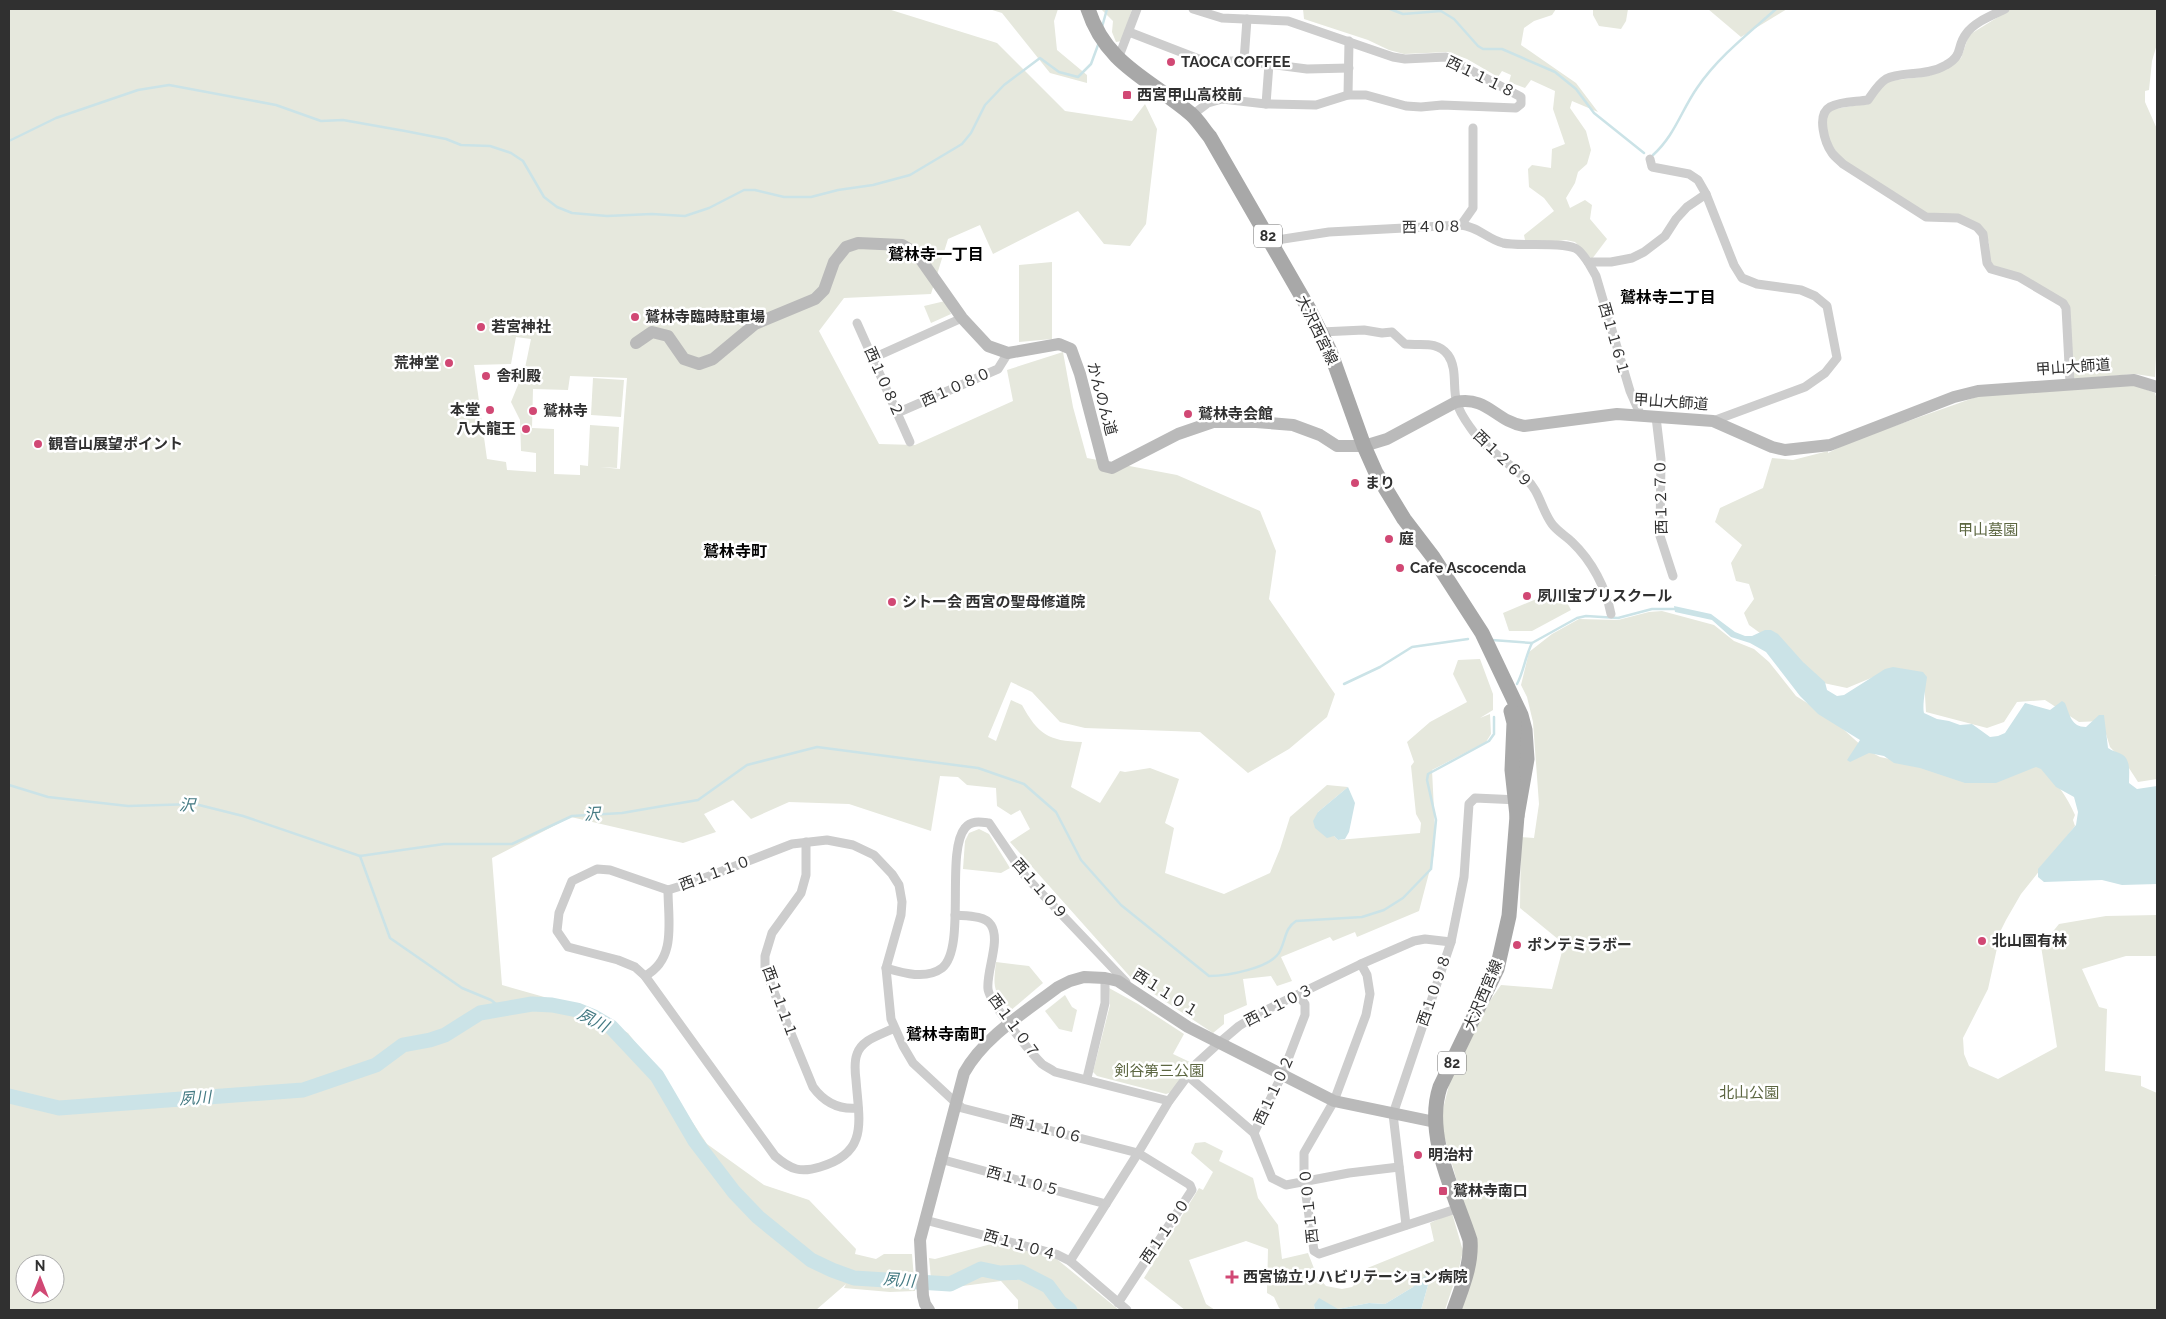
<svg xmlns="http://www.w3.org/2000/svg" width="2166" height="1319" viewBox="0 0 2166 1319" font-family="Raleway,'Noto Sans JP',sans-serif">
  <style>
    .green { fill: #e6e8dd; fill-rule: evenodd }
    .water { fill: #cbe3e7 }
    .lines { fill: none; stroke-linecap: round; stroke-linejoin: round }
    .stream { stroke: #cbe3e7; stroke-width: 2.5 }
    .river { stroke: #cbe3e7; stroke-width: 15 }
    .street { stroke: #cdcdcd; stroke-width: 9 }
    .secondary { stroke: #bababa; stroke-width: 12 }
    .primary { stroke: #a8a8a8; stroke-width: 15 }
    .poi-dot { fill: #d14874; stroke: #fff; stroke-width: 2 }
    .labels { text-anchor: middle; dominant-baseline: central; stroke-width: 5; stroke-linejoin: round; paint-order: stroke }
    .shield { fill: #fff; stroke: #6e6e6e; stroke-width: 1 }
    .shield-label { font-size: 14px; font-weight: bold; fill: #303030 }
    .poi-label { font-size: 15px; font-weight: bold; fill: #303030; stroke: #fff; text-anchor: start }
    .street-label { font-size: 15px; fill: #303030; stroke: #fff }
    .park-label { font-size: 15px; fill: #5d6742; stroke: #fff }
    .neighbourhood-label { font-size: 16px; font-weight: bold; fill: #000; stroke: #fff }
    .water-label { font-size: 16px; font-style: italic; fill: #447a83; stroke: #fff }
  </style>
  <rect width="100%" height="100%" fill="#fff"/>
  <!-- green -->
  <g class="green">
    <path d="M9,9H888L997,43L1065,111L1132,121L1145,104L1157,129L1146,224L1130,246L1104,244L1078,211L993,254L980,225L948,239L931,294L844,298L819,331L879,444L915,445L1013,401L1007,370L1063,352L1073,407L1087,458L1177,475L1260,511L1276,551L1269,599L1335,694L1327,717L1289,749L1248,773L1200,732L1085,728L1060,722L1032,692L1011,682L988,737L996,741L1011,700L1022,705C1038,734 1048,741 1082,742L1071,787L1100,803L1120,771L1125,772L1150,768L1179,779L1165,823L1174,828L1165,873L1224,894L1270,873L1280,849L1290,817L1327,785L1348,787L1318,812L1334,836L1338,840L1420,833L1421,823L1416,814L1411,766L1414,762L1407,742L1430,722L1467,702L1453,674L1458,660L1480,659L1493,694V710L1480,718L1490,714L1491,734L1486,742L1432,770L1435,830L1434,854L1419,911L1357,937L1355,932L1333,941L1330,937L1281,957L1292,981L1277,986L1271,976L1243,979L1247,1005L1224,1015V1024L1213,1033L1133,980L1010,842L1030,829L1020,810L1011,815L997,806L996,788L967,785L958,777L940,776L931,831L849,804L789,802L751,819L733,800L704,814L716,832L683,843L571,817L492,858L502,985L583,1008L628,1033L663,1078L707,1144L764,1185L809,1200L856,1249L855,1254L876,1259L884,1254H912L915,1291L890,1292L844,1288L846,1284L816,1310H9ZM516,337L531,339L525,368L511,402L520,420L521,451L536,453V472L507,470L506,462L487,459L474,365L511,364ZM570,376L627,378L620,469L600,467L617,468L619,427L590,425L588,466L580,465V475L554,474V429L532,428L533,389L568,390ZM25,1264H55V1294H25Z"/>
    <path d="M989,9H1058L1054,21L1057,50L1087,75V83L1050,73L1002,13Z"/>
    <path d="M1101,9H1132L1122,41L1116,42L1112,32L1113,21Z"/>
    <path d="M1303,9H1556L1552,15L1534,21L1524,28L1521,45L1576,83L1598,112L1572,101L1570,108L1586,131L1591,150L1587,164L1578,172L1575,183L1566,198L1570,208L1585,200L1592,205L1590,219L1607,239L1592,259L1575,242L1566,240L1526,245L1524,235L1554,211L1544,198L1529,187L1528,169L1532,165L1551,168L1552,149L1565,144L1553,109L1555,91L1531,80L1525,88L1509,82L1511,75L1502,71L1498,77L1467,59L1448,52L1404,54L1389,50L1368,40L1304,19Z"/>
    <path d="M1593,9H1628L1626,21L1621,29L1599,26L1593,15Z"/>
    <path d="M1708,9H1787L1741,37Z"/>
    <path d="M2011,9H2157V44L2152,61L2149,90L2145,91V102L2157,129V336L2155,377L2135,374L2073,379L2069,308L1993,267L1990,261L1989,243L1985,233L1979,225L1926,213L1846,162C1832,149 1819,129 1830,110L1869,103L1882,86L1889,81L1929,76L1948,68L1961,58L1969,35Z"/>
    <path d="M1052,262V339L1019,342V265Z"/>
    <path d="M945,301L951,314L931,323L924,306Z"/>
    <path d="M593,378L624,380L621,417L591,415Z"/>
    <path d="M2114,386H2137L2155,393L2157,400V573L2155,576L2157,575V779L2138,782L2127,765L2110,747L2102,721L2079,722L2045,700L2017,702L2004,722L1987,728L1926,712L1924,679L1895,668L1847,688L1814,681L1793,657L1749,625L1744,613L1754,599L1749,584L1736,581L1731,563L1742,545L1715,522L1720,508L1763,488L1772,458L1793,460L1828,451V453L1852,441L1979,396Z"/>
    <path d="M1560,589L1571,610L1532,631H1509L1503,613Z"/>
    <path d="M1662,611L1714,625L1734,641L1754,649L1769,662L1796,696L1831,718L1865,749L1880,757L1953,772L2042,764C2054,780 2067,796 2075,815L2073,820L2075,826L2021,894L2006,920L2001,930L1988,989L1963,1038L1964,1054L1969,1066L1998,1079L2057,1047L2041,946L2059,924L2106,916L2157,915V956H2126L2082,969L2099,1007L2107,1009L2105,1071L2141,1076V1086L2157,1093V1310H1459L1472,1235L1440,1121L1450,1081L1473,1025L1501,985L1552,989L1564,944L1520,908L1521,837L1534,838L1539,804L1533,722L1527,697L1521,685L1529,652L1552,634L1579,619L1618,620L1649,612Z"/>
    <path d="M979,829L989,834L1010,868L1001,873L963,869L965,841L969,833Z"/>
    <path d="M996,962L1029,966L1043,983L1010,1011C993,990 993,989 996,962Z"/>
    <path d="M1109,988L1138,1004L1184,1034L1173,1054L1192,1063L1172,1092L1166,1094L1097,1076L1093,1072L1110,1005Z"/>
    <path d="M1065,995L1072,1007L1077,1010L1072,1032L1059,1029L1045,1011Z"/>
    <path d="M1205,1142L1223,1151L1219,1161L1253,1178L1258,1198L1278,1225L1282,1259L1308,1253L1317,1276L1326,1286L1342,1289L1352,1287L1359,1280L1365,1269L1434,1241L1430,1223L1452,1213L1463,1251L1459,1268L1445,1310H1421L1428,1285L1413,1287L1385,1304L1369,1303L1338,1309L1314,1305L1315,1310H1282L1279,1308L1274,1297L1267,1293L1268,1249L1246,1241L1189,1260L1206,1304L1215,1310H1185L1144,1278L1199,1188L1203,1190L1213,1172L1191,1153L1195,1143Z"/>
    <path d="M995,1243L1053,1256L1119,1310H1018V1300L1001,1281L932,1290L929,1258L935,1259Z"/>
  </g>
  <!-- water -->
  <g class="water">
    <path d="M1674,606L1711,614L1735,632L1745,636H1752L1765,630H1771L1778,634L1803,662L1825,682L1827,690L1837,696L1844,695L1885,669L1893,667L1923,672L1927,677C1926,686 1922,706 1924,713L1937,719L1949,721L1960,725L1972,724L1990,737L1998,736L2005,733L2025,703L2050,710L2062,701L2065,703C2070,715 2071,727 2086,727L2099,715H2104L2108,748C2112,751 2118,752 2123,755C2131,761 2129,773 2129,783L2137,789L2157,786V884L2122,885L2102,880L2044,882L2038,877V869L2076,825L2078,812L2074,797L2056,787L2041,769L2036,767L1996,783H1965L1920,768L1894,763L1884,756L1869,753L1850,762L1847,760L1860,740L1818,714L1800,696L1766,652L1750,643L1731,637L1712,620L1675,612Z"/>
    <path d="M1348,787L1355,803L1349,832L1345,839L1338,840L1334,836L1327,838L1315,828L1313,821L1318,812Z"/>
    <path d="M1425,1276L1428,1285L1421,1310H1315L1314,1305L1319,1298L1338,1309L1369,1303L1385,1304L1413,1287Z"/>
  </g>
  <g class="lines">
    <!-- stream -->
    <g class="stream">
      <path d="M1390,9L1403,14L1441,11L1454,19L1478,46L1483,49H1502L1555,72L1576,89L1594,113L1644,153"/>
      <path d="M1102,27L1107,9"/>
      <path d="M9,141L56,118L138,90L169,85L276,105L321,121L343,120L405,131L446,139L461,145L490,146L511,153L523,161L544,197L557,207L572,213L607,216L652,214L685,216L709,208L744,190H755L784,197H811L838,190L873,185L910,175L962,144L971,133L985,105L1004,85L1040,58L1059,72L1078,77L1091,64L1098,45"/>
      <path d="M1653,155C1675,135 1681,111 1697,88C1718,57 1749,33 1776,9"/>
      <path d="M1492,640L1532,643L1577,618L1586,616L1618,618L1652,609H1677"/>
      <path d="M1344,684L1380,667L1412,647L1468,639"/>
      <path d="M1517,684C1524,671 1525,657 1532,643"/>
      <path d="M9,785L48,797L128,806L195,804L243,816L360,856L444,844H512L572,816L622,813L698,800L747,765L817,747L978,768L1024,784L1056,812L1081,860L1121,905L1209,976C1227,976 1272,968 1280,951C1286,939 1285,928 1296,921L1362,917L1384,910L1403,898L1431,869L1436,820L1427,780L1428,774L1489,741L1494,734V717"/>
      <path d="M360,856L390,938L462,988L491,1000L501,1008"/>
    </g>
    <!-- river -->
    <path class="river" d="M9,1096L59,1108L303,1090L376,1065L403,1045L430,1040L445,1035L480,1013L532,1004L552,1005L577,1010L594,1017L611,1027L657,1076L695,1141L734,1192L758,1217L811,1260L832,1270L854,1278L950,1284L981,1269L1000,1273L1021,1272L1048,1286L1060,1302L1070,1310"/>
    <!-- street -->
    <g class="street">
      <path d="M2005,9C1993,15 1974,22 1966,34C1956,47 1964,55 1946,65C1926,77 1901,71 1886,79C1878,84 1873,93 1868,100C1856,102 1841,101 1830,107C1816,115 1825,143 1832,153C1835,157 1840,161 1843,164L1926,217L1958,218L1977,227L1983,234L1987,263L1991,269L2019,277L2063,303L2066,308L2070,383"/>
      <path d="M1129,32L1204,61H1244L1307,69L1349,68"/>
      <path d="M1118,59L1137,9"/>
      <path d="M1244,61L1247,19"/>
      <path d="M1348,95L1349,41"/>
      <path d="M1266,104L1269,64"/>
      <path d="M1192,115L1208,103L1222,99L1266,104L1316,105L1348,95H1366L1406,106L1421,107L1442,105L1516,108L1521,104V97L1446,57L1405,59L1393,57L1288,21L1222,18L1193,9"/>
      <path d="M1650,159L1652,167L1689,174L1698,180L1706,194L1734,265L1742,278L1757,284L1801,290L1815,296L1827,306L1837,358L1825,373L1805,387L1713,421"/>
      <path d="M1461,225L1473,208V128"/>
      <path d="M1270,241L1329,232L1461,225C1479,227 1487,239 1503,243C1521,247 1568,241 1578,250C1582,253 1585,258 1588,262H1611L1632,258L1644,252L1665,236L1676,219L1687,207L1706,194"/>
      <path d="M1588,262L1596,276L1630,391L1641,416"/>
      <path d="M857,323L910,442"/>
      <path d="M1321,332L1364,330L1382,333L1392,332L1405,344C1420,346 1437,340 1448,355C1458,369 1452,389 1457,403C1459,411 1465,420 1470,427C1484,448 1507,461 1525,478C1540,491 1541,509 1552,524C1557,531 1566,536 1572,542C1592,561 1606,588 1611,614"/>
      <path d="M873,358L962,318"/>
      <path d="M897,413L998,369L1008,353"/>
      <path d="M1656,417L1661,459L1660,536L1673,576"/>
      <path d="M806,842V875L801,893L772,933L765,956V970L813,1087C824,1102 839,1110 858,1108"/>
      <path d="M955,915C965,916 985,915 991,925C1001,941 986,971 988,989C989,1002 1031,1053 1042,1064C1046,1067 1051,1069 1055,1072L1169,1101"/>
      <path d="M1361,964L1367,975L1370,994L1366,1015L1334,1101L1304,1153V1181L1314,1251L1319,1254L1459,1208"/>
      <path d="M886,968C903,973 926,980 942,968C967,948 945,852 965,828C971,820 981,822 989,823L1025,876L1126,982"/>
      <path d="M645,976C677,959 668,921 668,890"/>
      <path d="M894,1028C881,1035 862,1039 857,1054C854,1062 855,1072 856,1080C859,1121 869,1153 820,1167C801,1173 791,1170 775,1156L645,976L635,967L618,960L568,947L557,931L559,913L572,881L597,869L610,870L668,890L694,882L792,844L827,840L853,845L874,855L892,874L899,885L902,902L901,915L886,968L891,1019L903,1046L913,1063L955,1102L962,1108L1138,1153L1190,1185L1192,1190L1118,1303"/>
      <path d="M1188,1076L1254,1133L1282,1075L1305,1015V1004L1298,995"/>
      <path d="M1087,1078L1105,1003V978"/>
      <path d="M1254,1133L1272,1178L1286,1185L1349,1173L1399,1167"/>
      <path d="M940,1159L1106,1204"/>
      <path d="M925,1220L1056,1254L1070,1261L1127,1310"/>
      <path d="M1406,1225L1393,1114L1451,942L1464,877L1469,804L1475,798L1519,800"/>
      <path d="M1070,1261L1138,1153L1169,1101L1197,1063L1219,1043L1239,1026L1262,1012L1361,964L1414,941L1425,939L1451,942"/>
    </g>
    <!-- secondary -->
    <g class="secondary">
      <path d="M636,343L652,332L668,336L684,359L699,364L713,359L755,324L815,299L824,290L834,262L846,247L858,243L902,245L917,254L962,318L988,346L1008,353L1059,344L1071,349L1080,374L1104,466L1112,468L1178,434L1213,422H1256L1293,425L1320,435L1337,446H1364L1387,439L1456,402C1488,396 1495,421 1524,426L1617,414L1713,421L1772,447L1785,450L1830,445L1954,397L1978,391L2134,380L2157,387"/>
      <path d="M929,1310L925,1304L923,1296L920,1240L964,1073C984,1037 1025,1012 1058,987L1070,981L1084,977L1105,978L1118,981L1188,1027L1334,1101L1435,1122"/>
    </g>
    <!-- primary -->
    <g class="primary">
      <path d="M1088,9C1106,65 1150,79 1191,114C1198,120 1204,130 1210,137L1309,309L1330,351L1364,446L1376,473L1404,519L1433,557L1482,633L1521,715L1525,730L1527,759L1517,816"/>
      <path d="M1454,1310C1462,1287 1472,1265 1470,1240C1455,1194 1424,1135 1440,1087L1497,969L1509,916L1517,816L1512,770L1514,723L1511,711"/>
    </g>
  </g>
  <!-- markers -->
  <g class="poi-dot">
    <circle cx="1171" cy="62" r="5"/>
    <rect x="1122" y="90" width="10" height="10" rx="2.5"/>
    <circle cx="635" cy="317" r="5"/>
    <circle cx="481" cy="327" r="5"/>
    <circle cx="449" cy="363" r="5"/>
    <circle cx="486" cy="376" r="5"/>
    <circle cx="490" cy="410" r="5"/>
    <circle cx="533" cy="411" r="5"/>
    <circle cx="1188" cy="414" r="5"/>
    <circle cx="526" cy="429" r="5"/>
    <circle cx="38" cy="444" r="5"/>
    <circle cx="1355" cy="483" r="5"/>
    <circle cx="1389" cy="539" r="5"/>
    <circle cx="1400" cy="568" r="5"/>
    <circle cx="1527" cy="596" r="5"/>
    <circle cx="892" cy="602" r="5"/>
    <circle cx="1982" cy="941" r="5"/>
    <circle cx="1517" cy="945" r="5"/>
    <circle cx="1418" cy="1155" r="5"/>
    <rect x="1438" y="1186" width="10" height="10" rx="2.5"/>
    <path d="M1229.5 1269.5h5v5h5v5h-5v5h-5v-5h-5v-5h5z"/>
  </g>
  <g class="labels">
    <!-- shield labels -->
    <g class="shield">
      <rect x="1254" y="224.5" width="28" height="23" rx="4"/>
      <rect x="1438" y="1051.5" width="28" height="23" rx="4"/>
    </g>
    <g class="shield-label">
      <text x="1268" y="236">82</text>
      <text x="1452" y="1063">82</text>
    </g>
    <!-- poi labels -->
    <g class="poi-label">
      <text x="1181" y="62">TAOCA COFFEE</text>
      <text x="1137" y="95">西宮甲山高校前</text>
      <text x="645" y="317">鷲林寺臨時駐車場</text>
      <text x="491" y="327">若宮神社</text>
      <text x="439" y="363" text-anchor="end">荒神堂</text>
      <text x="496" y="376">舎利殿</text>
      <text x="480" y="410" text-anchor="end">本堂</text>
      <text x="543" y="411">鷲林寺</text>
      <text x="1198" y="414">鷲林寺会館</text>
      <text x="516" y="429" text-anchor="end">八大龍王</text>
      <text x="48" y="444">観音山展望ポイント</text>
      <text x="1365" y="483">まり</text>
      <text x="1399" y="539">庭</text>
      <text x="1410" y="568">Cafe Ascocenda</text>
      <text x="1537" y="596">夙川宝プリスクール</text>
      <text x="902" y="602">シトー会 西宮の聖母修道院</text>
      <text x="1992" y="941">北山国有林</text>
      <text x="1527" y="945">ポンテミラボー</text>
      <text x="1428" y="1155">明治村</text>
      <text x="1453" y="1191">鷲林寺南口</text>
      <text x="1243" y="1277">西宮協立リハビリテーション病院</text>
    </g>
    <!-- street labels -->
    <g class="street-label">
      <text transform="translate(1481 77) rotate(26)">西１１１８</text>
      <text transform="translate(1432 227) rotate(-1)">西４０８</text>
      <text transform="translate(1317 330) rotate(64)">大沢西宮線</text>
      <text transform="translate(1614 339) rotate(74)">西１１６１</text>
      <text transform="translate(2073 367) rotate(-4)">甲山大師道</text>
      <text transform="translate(884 382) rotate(66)">西１０８２</text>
      <text transform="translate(956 387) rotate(-24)">西１０８０</text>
      <text transform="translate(1102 399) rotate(75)">かんのん道</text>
      <text transform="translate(1671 402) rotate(4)">甲山大師道</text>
      <text transform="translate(1503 459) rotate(44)">西１２６９</text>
      <text transform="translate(1661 497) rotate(-91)">西１２７０</text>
      <text transform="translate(715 873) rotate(-20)">西１１１０</text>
      <text transform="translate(1040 889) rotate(49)">西１１０９</text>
      <text transform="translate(1434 990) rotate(-71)">西１０９８</text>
      <text transform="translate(1166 993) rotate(33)">西１１０１</text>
      <text transform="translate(1483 995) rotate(-67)">大沢西宮線</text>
      <text transform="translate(780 1002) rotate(70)">西１１１１</text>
      <text transform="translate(1279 1005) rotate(-27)">西１１０３</text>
      <text transform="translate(1014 1026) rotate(54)">西１１０７</text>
      <text transform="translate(1274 1090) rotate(-65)">西１１０２</text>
      <text transform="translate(1046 1129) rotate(14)">西１１０６</text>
      <text transform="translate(1023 1181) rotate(15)">西１１０５</text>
      <text transform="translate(1309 1206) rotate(-96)">西１１００</text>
      <text transform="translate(1165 1231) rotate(-56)">西１１９０</text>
      <text transform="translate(1020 1245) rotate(16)">西１１０４</text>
    </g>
    <!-- park labels -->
    <g class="park-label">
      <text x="1988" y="530">甲山墓園</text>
      <text x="1159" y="1071">剣谷第三公園</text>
      <text x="1749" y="1093">北山公園</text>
    </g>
    <!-- neighbourhood labels -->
    <g class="neighbourhood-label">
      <text x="936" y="254">鷲林寺一丁目</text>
      <text x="1668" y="297">鷲林寺二丁目</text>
      <text x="735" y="551">鷲林寺町</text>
      <text x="946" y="1034">鷲林寺南町</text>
    </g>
    <!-- water labels -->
    <g class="water-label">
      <text transform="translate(187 805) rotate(2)">沢</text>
      <text transform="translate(592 814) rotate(-3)">沢</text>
      <text transform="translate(593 1020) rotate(27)">夙川</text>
      <text transform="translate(195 1098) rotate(-4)">夙川</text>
      <text transform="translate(899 1280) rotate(4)">夙川</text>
    </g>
  </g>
  <!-- border -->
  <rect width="2166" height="1319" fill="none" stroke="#303030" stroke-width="20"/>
  <!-- north arrow -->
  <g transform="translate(40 1279)"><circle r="24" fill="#ffffff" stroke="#acacac"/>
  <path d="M0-4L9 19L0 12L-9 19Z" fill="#d14874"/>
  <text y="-8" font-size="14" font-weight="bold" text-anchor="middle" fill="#303030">N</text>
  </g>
</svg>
